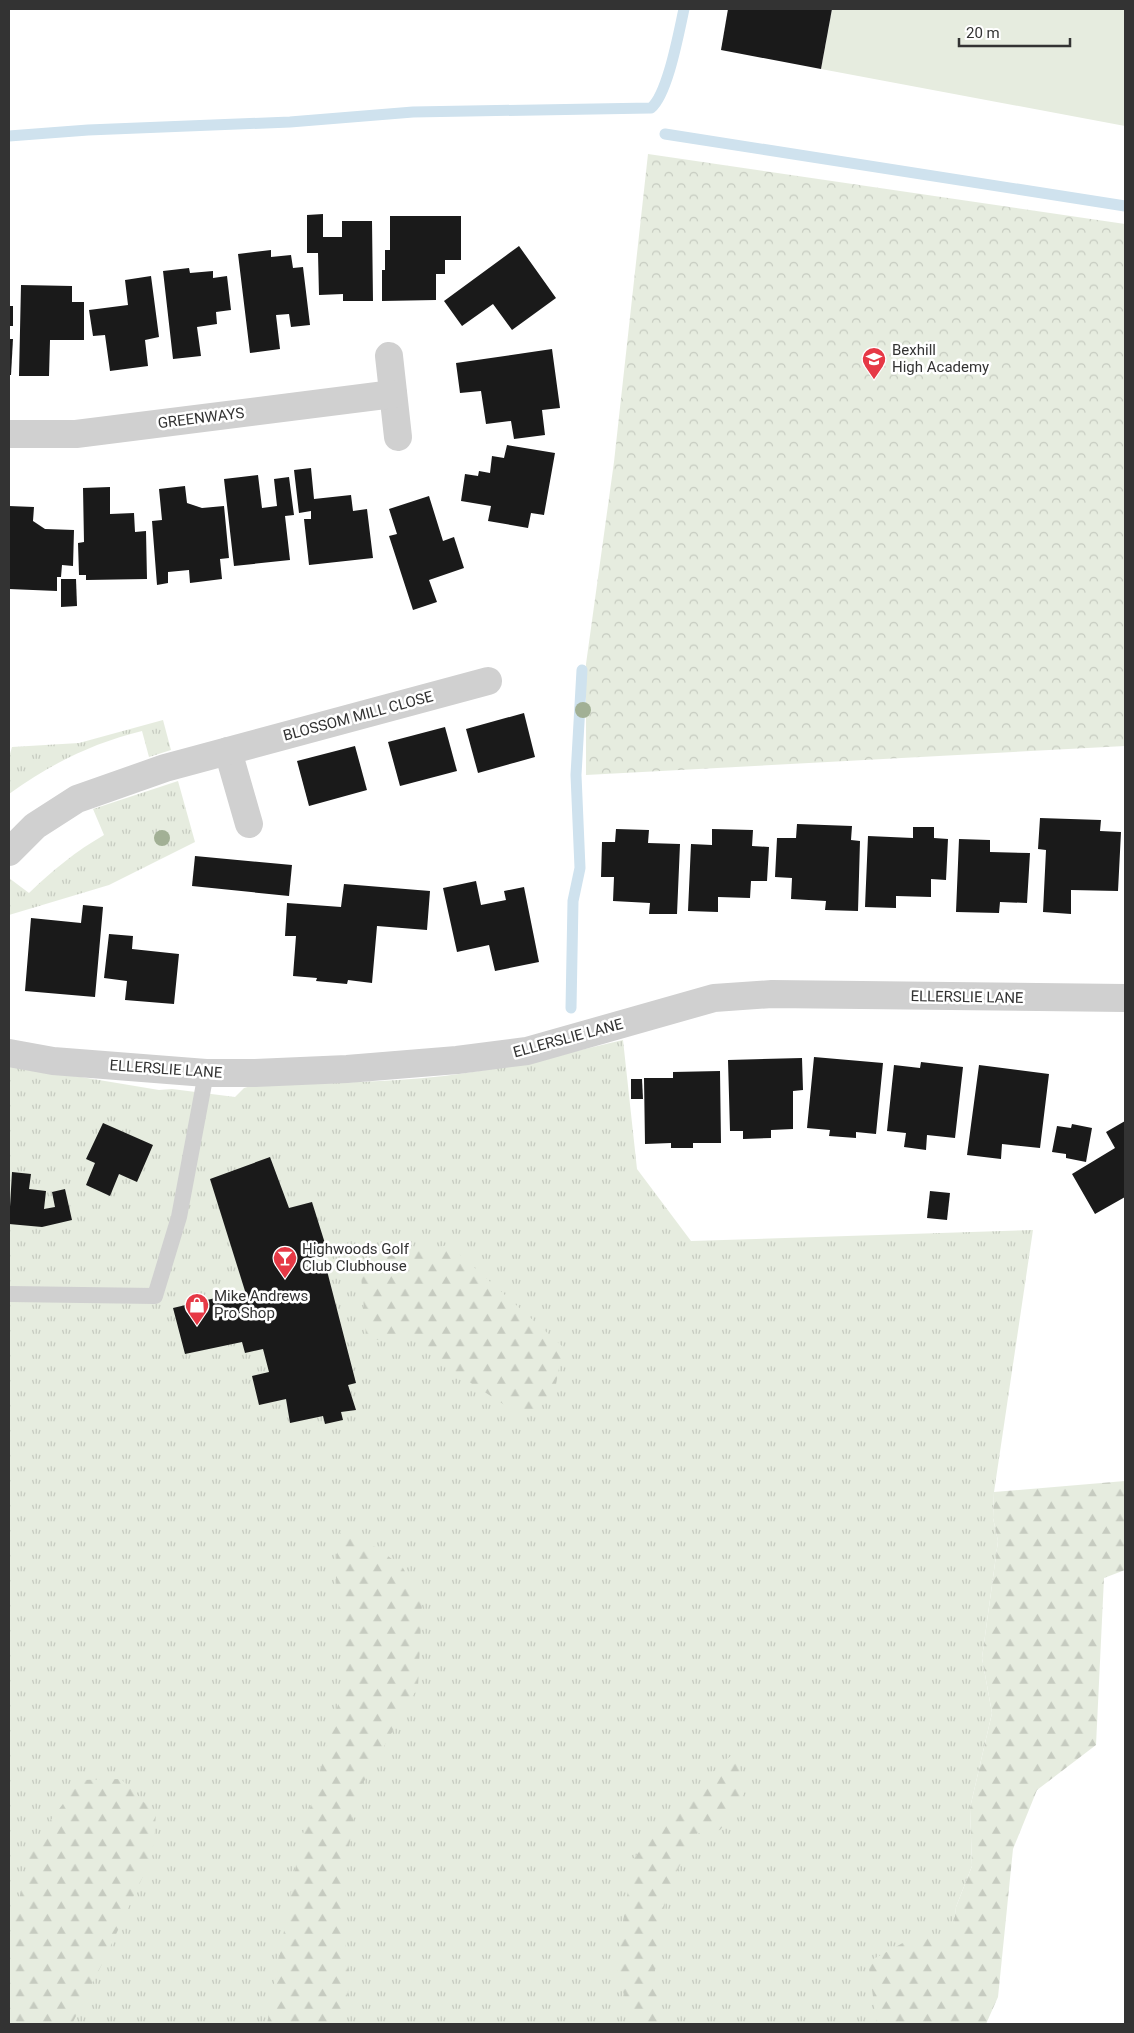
<svg xmlns="http://www.w3.org/2000/svg" width="1134" height="2033" viewBox="0 0 1134 2033" font-family="Roboto,sans-serif">
  <style>
    .grass { fill: url(#grass-tufts) }
    .forest { fill: url(#forest-firs) }
    .park { fill: url(#park-crowns) }
    .pitch { fill: #e6ecdf }
    .lines { fill: none; stroke-linecap: round; stroke-linejoin: round }
    .stream { stroke: #cfe2ee; stroke-width: 11 }
    .building { fill: #1a1a1a }
    .service { stroke: #d0d0d0; stroke-width: 16 }
    .minor { stroke: #d0d0d0; stroke-width: 28 }
    .tree { fill: #a2b095 }
    .labels { text-anchor: middle; dominant-baseline: central; stroke-width: 5; stroke-linejoin: round; paint-order: stroke }
    .poi-label { font-size: 15px; fill: #333; stroke: #fff; text-anchor: start }
    .street-label { font-size: 15px; fill: #333; stroke: #fff }
  </style>
  <defs>
    <pattern id="grass-tufts" width="24" height="20" patternUnits="userSpaceOnUse" patternTransform="scale(1.25)"><rect width="24" height="20" fill="#e6ecdf"/><path d="M3 7l-1-3M5 7V3M7 7l1-3M15 17l-1-3M17 17v-4M19 17l1-3" fill="none" stroke="#c6cbc0"/></pattern>
    <pattern id="forest-firs" width="22" height="20" patternUnits="userSpaceOnUse" patternTransform="scale(1.25)"><rect width="22" height="20" fill="#e6ecdf"/><path d="M5 1l3.5 6h-7zM16 11l3.5 6h-7z" fill="#c6cbc0"/></pattern>
    <pattern id="park-crowns" width="20" height="18" patternUnits="userSpaceOnUse" patternTransform="scale(1.25)"><rect width="20" height="18" fill="#e6ecdf"/><path d="M2 6a3 3 0 1 1 6 0M12 15a3 3 0 1 1 6 0" fill="none" stroke="#c6cbc0"/></pattern>
  </defs>
  <rect width="100%" height="100%" fill="#fff"/>
  <!-- grass -->
  <g class="grass">
    <path d="M163,720L171,750L149,757L142,731C93,743 50,764 9,794V757L12,747L79,743Z"/>
    <path d="M178,781L195,842L109,885L9,915V878L29,893C53,870 76,851 104,835L93,809Z"/>
    <path d="M623,1040L637,1169L691,1241L1033,1230L994,1492L993,1518L998,1541L982,1658L992,1713L970,1808L972,1866L956,1907L954,1934L921,2024H9V1065L159,1090L172,1089L235,1097L244,1088L258,1084C320,1083 383,1083 444,1076C505,1069 564,1054 623,1040Z"/>
  </g>
  <!-- forest -->
  <g class="forest">
    <path d="M449,1245L563,1347L554,1395L523,1417L463,1378L412,1336L367,1341L360,1265L389,1256Z"/>
    <path d="M1125,1481V1570L1104,1578L1096,1745L1037,1790L1013,1849L998,1997L986,2024H877L868,1962L910,1939L953,1934L956,1907L972,1866L970,1808L992,1713L982,1658L998,1541L993,1518L994,1492Z"/>
    <path d="M340,1532L378,1548L403,1568L422,1602L418,1687L359,1790L340,1898L350,1980L343,2024H267L299,1849L346,1675L335,1569Z"/>
    <path d="M736,1751L745,1791L736,1811L720,1830L694,1834L666,1896L654,1977L662,2024H632L616,1966L633,1859L679,1804Z"/>
    <path d="M121,1779L156,1814L152,1857L105,1958L72,2024H19L9,2014V1941L32,1845L81,1780Z"/>
  </g>
  <!-- park -->
  <path class="park" d="M648,154L1125,224V746L586,775V664L614,462Z"/>
  <!-- pitch -->
  <path class="pitch" d="M832,9H1125V126L821,69Z"/>
  <g class="lines">
    <!-- stream -->
    <g class="stream">
      <path d="M665,134L1125,206"/>
      <path d="M9,136L88,130L290,122L413,112L651,108C668,94 679,31 684,9"/>
      <path d="M571,1008L573,901L580,868L576,775L582,670"/>
    </g>
  </g>
  <!-- building -->
  <g class="building">
    <path d="M728,9H832L821,69L721,50Z"/>
    <path d="M323,214V237H342V221H372L373,301H343V294L319,295L318,253H307V215Z"/>
    <path d="M390,216H461V260H445V274H436V300L382,301V270H385V250H390Z"/>
    <path d="M519,246L556,298L512,330L493,304L462,326L444,301Z"/>
    <path d="M271,250V257L291,255L293,268L303,267L310,325L291,327L289,314L276,315L280,349L250,353L238,254Z"/>
    <path d="M189,268L190,273L213,271V278L227,276L231,310L216,312L217,324L197,327L201,356L173,359L163,271Z"/>
    <path d="M151,276L159,337L145,340L148,366L110,371L105,335L93,336L89,310L128,305L125,280Z"/>
    <path d="M21,285L72,286V302H84V340H50L49,376H19Z"/>
    <rect x="9" y="306" width="4" height="20"/>
    <path d="M9,339H13L11,375H9Z"/>
    <path d="M552,349L560,408L542,410L545,435L514,439L511,421L486,424L481,391L460,393L456,363Z"/>
    <path d="M507,445L555,453L544,515L531,513L528,528L488,521L491,506L461,501L465,474L478,476L479,471L490,473L492,456L504,458Z"/>
    <path d="M311,468L314,499L351,495L353,511L367,509L373,558L309,565L304,519H311V511L299,513L294,470Z"/>
    <path d="M258,475L262,508L277,506L274,479L289,477L294,515L285,516L290,560L234,566L224,479Z"/>
    <path d="M185,486L187,503L202,508L224,506L229,558L220,559L222,579L190,583L189,570L168,572V583L157,585L152,521L162,520L159,489Z"/>
    <path d="M110,487V514L134,513L135,532L146,531L147,579L86,580V575H79L78,543L84,542L83,488Z"/>
    <path d="M429,496L443,541L454,537L464,568L429,580L437,602L413,610L389,536L397,534L389,509Z"/>
    <path d="M9,506L34,507L33,521L45,529L74,530L73,566L62,565L61,577H57V591L9,589Z"/>
    <path d="M61,579H76L77,606L61,607Z"/>
    <path d="M524,713L535,757L478,773L466,729Z"/>
    <path d="M445,727L457,771L400,786L388,742Z"/>
    <path d="M355,746L367,790L309,806L297,761Z"/>
    <path d="M1040,818L1101,820L1100,831L1121,832L1118,891L1071,890V914L1043,912L1046,850L1038,849Z"/>
    <path d="M797,824L852,826L851,840L860,841L858,911L825,910L826,901L791,899L792,878L775,877L777,838H796Z"/>
    <path d="M913,827H934V838L948,839L946,880L931,879V897L896,896V908L865,907L868,836L913,838Z"/>
    <path d="M616,829L649,830L648,843L680,844L677,914H649L650,903L613,901L614,877H601L602,842H615Z"/>
    <path d="M712,829L753,830L752,846L769,847L767,881H751L750,898L718,897V912L688,911L691,844L712,845Z"/>
    <path d="M959,839L990,840V852L1030,853L1027,903L1000,902L999,913L956,912Z"/>
    <path d="M195,856L292,865L289,896L192,886Z"/>
    <path d="M476,881L481,905L506,900L504,891L524,887L539,962L495,971L489,945L457,952L443,888Z"/>
    <path d="M344,884L430,891L427,930L377,926L372,983L348,980L347,984L316,981L317,978L293,976L296,936H285L287,903L341,907Z"/>
    <path d="M83,905L103,907L95,997L25,991L31,918L81,923Z"/>
    <path d="M109,934L133,936L132,949L179,954L174,1004L125,1000L127,981L104,978Z"/>
    <path d="M814,1057L883,1063L876,1134L856,1132V1138L829,1136L830,1130L807,1128Z"/>
    <path d="M802,1058L803,1090L793,1091V1129L771,1130V1138L743,1139V1131H730L728,1060Z"/>
    <path d="M921,1062L963,1067L955,1138L927,1135L926,1150L904,1147L906,1133L887,1131L894,1065L920,1068Z"/>
    <path d="M979,1065L1049,1074L1040,1148L1002,1144L1001,1159L967,1155Z"/>
    <path d="M720,1071L721,1143H693V1148H671V1143L645,1144L644,1078H673V1072Z"/>
    <path d="M631,1079H642L643,1099H631Z"/>
    <path d="M1125,1121V1197L1095,1214L1072,1174L1115,1148L1106,1132Z"/>
    <path d="M103,1123L153,1145L137,1182L119,1174L110,1196L86,1185L95,1163L86,1159Z"/>
    <path d="M1072,1124L1092,1128L1086,1162L1066,1158V1154L1052,1152L1057,1126L1071,1128Z"/>
    <path d="M270,1157L289,1208L312,1202L328,1253L304,1260L306,1266L325,1263L356,1383L348,1385L356,1410L341,1412L343,1420L325,1424L323,1416L290,1423L286,1399L259,1405L252,1376L269,1372L263,1349L245,1353L242,1342L185,1354L173,1308L245,1291L210,1179Z"/>
    <path d="M12,1172L31,1174L29,1189L46,1191L44,1209L55,1207L52,1192L65,1189L72,1220L42,1227L9,1224Z"/>
    <path d="M930,1191L950,1193L947,1220L927,1218Z"/>
  </g>
  <g class="lines">
    <!-- service -->
    <path class="service" d="M9,1294L155,1296L179,1217L206,1073"/>
    <!-- minor -->
    <g class="minor">
      <path d="M389,356L398,437"/>
      <path d="M9,434H76L393,394"/>
      <path d="M228,751L249,824"/>
      <path d="M9,852L35,826L77,799L165,768L488,681"/>
      <path d="M9,1053L53,1061L206,1073H255L347,1069L457,1060L527,1051L714,998L772,994L1125,998"/>
    </g>
  </g>
  <!-- trees -->
  <g class="tree">
    <circle cx="583" cy="710" r="8"/>
    <circle cx="162" cy="838" r="8"/>
  </g>
  <!-- icons -->
  <defs>
    <g id="school-pin" transform="scale(1.25)"><path d="M0 17L-7.5 6A9.5 9.5 0 1 1 7.5 6Z" fill="#e63946" stroke="#fff"/><path d="M0-5L7-2L0 1L-7-2ZM-4 1L0 2.5L4 1V4Q0 6-4 4Z" fill="#fff"/></g>
    <g id="bar-pin" transform="scale(1.25)"><path d="M0 17L-7.5 6A9.5 9.5 0 1 1 7.5 6Z" fill="#e63946" stroke="#fff"/><path d="M-6-5H6L.8 .8V4.5H3.5V6h-7V4.5H-.8V.8Z" fill="#fff"/></g>
    <g id="shop-pin" transform="scale(1.25)"><path d="M0 17L-7.5 6A9.5 9.5 0 1 1 7.5 6Z" fill="#e63946" stroke="#fff"/><path d="M-5-2.5h2.3a2.7 3.5 0 0 1 5.4 0H5L5.5 6h-11ZM-1.5-2.5h3a1.5 2.3 0 0 0-3 0Z" fill="#fff"/></g>
  </defs>
  <g fill-rule="evenodd">
    <use href="#school-pin" x="874" y="359"/>
    <use href="#bar-pin" x="285" y="1258"/>
    <use href="#shop-pin" x="197" y="1305"/>
  </g>
  <g class="labels">
    <!-- poi labels -->
    <g class="poi-label">
      <text x="892" y="350">Bexhill<tspan x="892" dy="17">High Academy</tspan></text>
      <text x="302" y="1249">Highwoods Golf<tspan x="302" dy="17">Club Clubhouse</tspan></text>
      <text x="214" y="1296">Mike Andrews<tspan x="214" dy="17">Pro Shop</tspan></text>
    </g>
    <!-- street labels -->
    <g class="street-label">
      <text transform="translate(201 418) rotate(-7)">GREENWAYS</text>
      <text transform="translate(358 716) rotate(-15)">BLOSSOM MILL CLOSE</text>
      <text transform="translate(967 997) rotate(1)">ELLERSLIE LANE</text>
      <text transform="translate(568 1038) rotate(-15)">ELLERSLIE LANE</text>
      <text transform="translate(166 1069) rotate(4)">ELLERSLIE LANE</text>
    </g>
  </g>
  <!-- border -->
  <rect width="1134" height="2033" fill="none" stroke="#333333" stroke-width="20"/>
  <!-- scale -->
  <path d="M959 38v8h111v-8" fill="none" stroke="#333333" stroke-width="2.5"/>
  <text x="966" y="38" font-size="15" fill="#333333" stroke="#ffffff" stroke-width="4" paint-order="stroke">20 m</text>
</svg>
